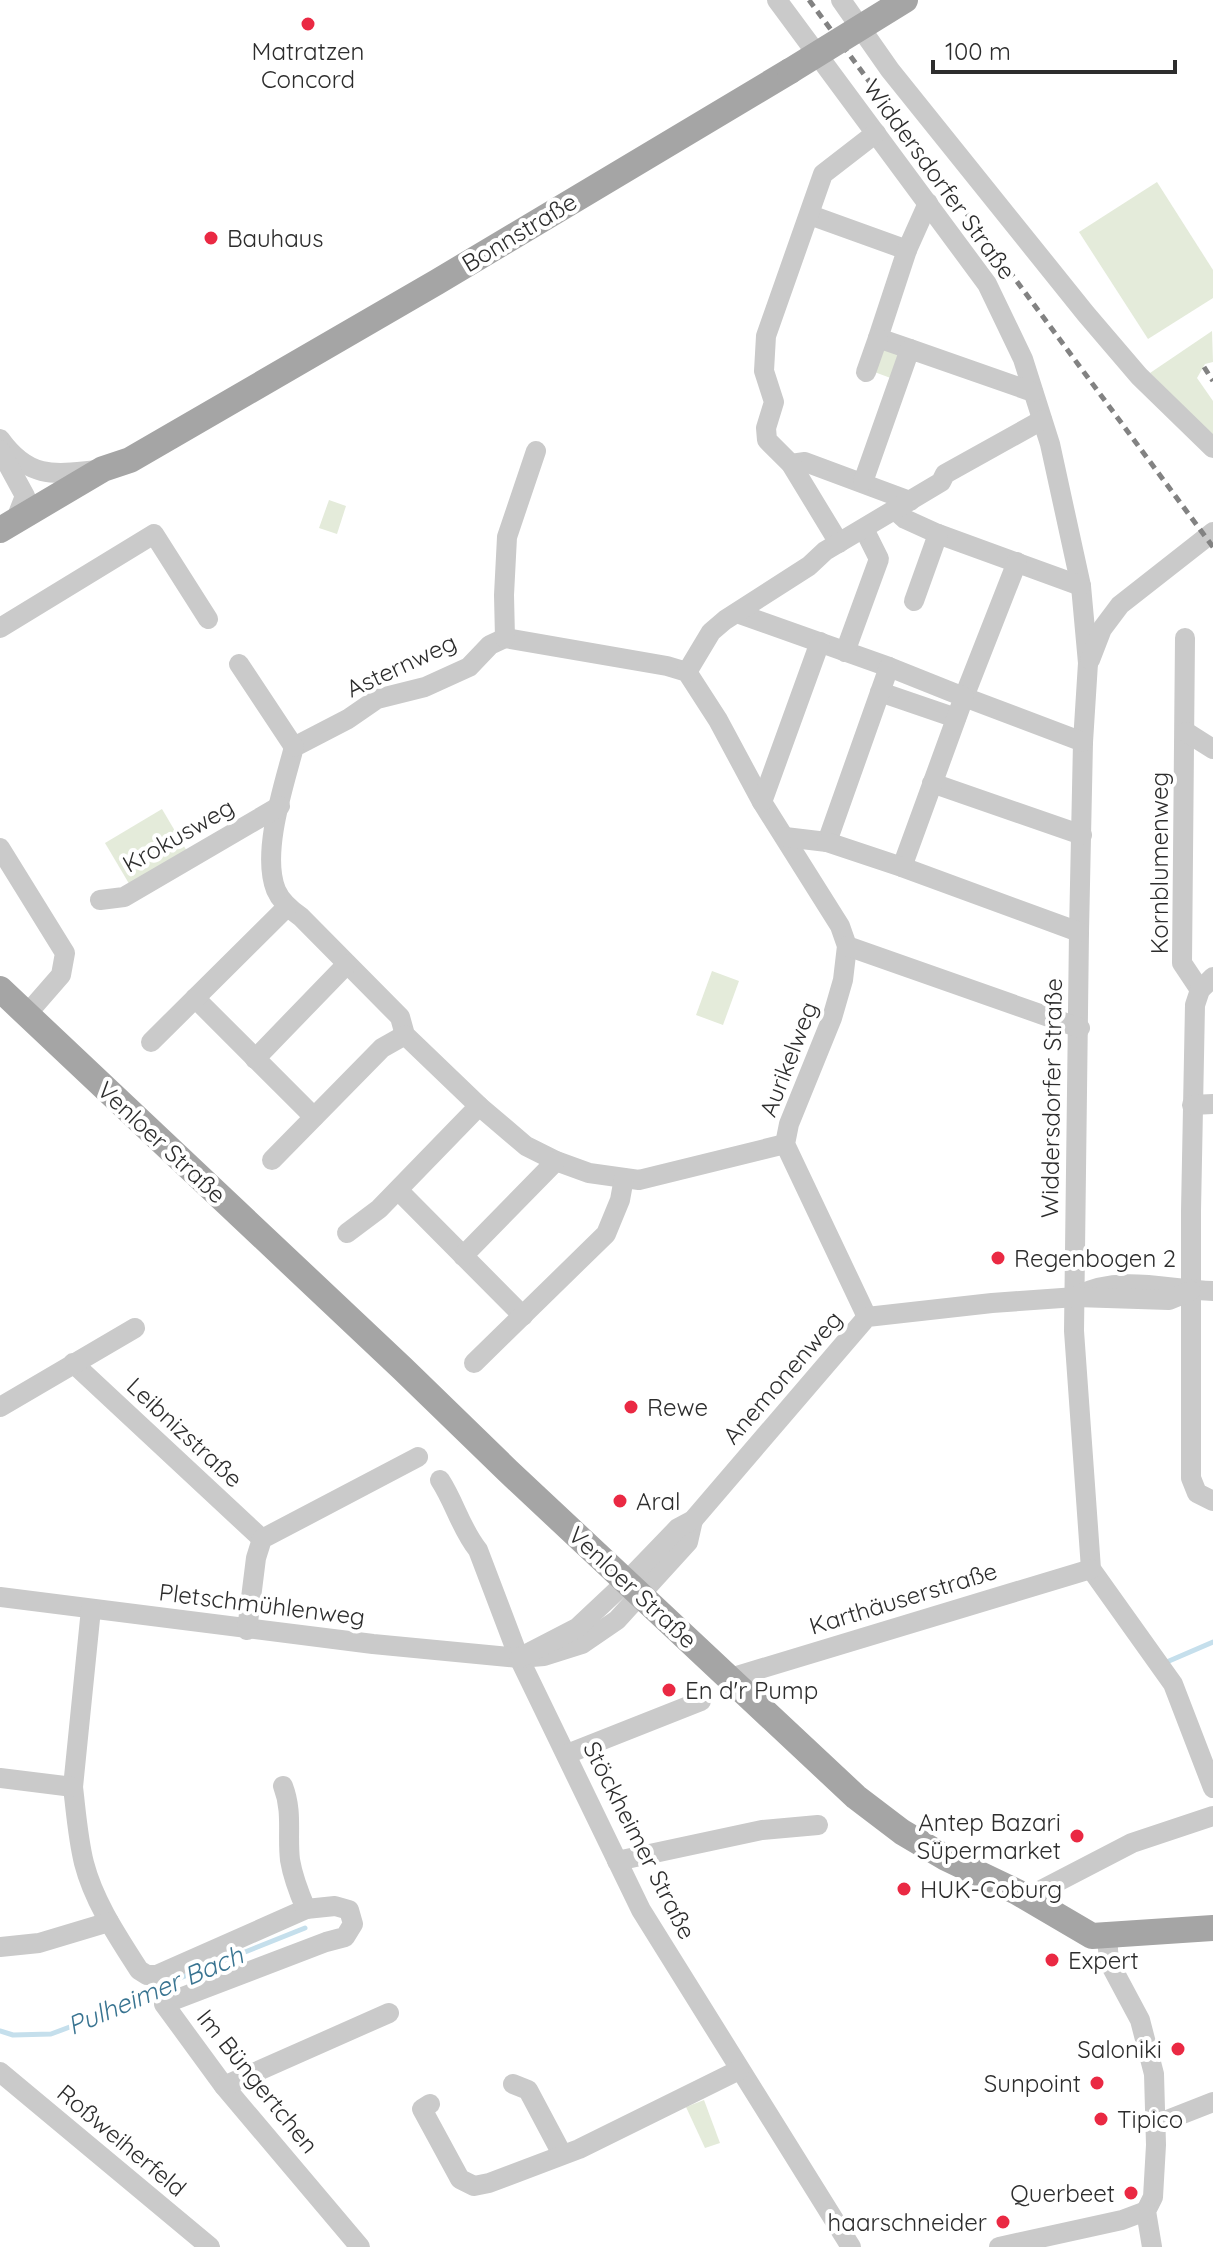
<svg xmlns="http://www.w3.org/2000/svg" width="1213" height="2247" viewBox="0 0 1213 2247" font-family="Quicksand,sans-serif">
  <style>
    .green { fill: #e4ebda }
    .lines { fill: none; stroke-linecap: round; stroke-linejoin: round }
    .stream { stroke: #c5dfec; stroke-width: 5 }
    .minor { stroke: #cacaca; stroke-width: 20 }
    .major { stroke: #a5a5a5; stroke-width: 26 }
    .rail { stroke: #828282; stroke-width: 5; stroke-dasharray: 8 6; stroke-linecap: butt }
    .major-bridge { stroke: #a5a5a5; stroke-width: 26 }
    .poi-dot { fill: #ea2943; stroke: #fff; stroke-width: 3 }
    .labels { text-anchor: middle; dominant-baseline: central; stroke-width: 8; stroke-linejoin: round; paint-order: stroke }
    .poi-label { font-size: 24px; fill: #2d2d2d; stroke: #fff; text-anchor: start }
    .street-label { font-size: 24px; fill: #2d2d2d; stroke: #fff }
    .water-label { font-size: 26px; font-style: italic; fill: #397491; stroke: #fff }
  </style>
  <rect width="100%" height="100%" fill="#fff"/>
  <!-- green -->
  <g class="green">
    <path d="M1157,182L1213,270V298L1148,339L1079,232Z"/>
    <path d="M1212,331L1213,362L1205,364L1197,378L1213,401V436L1150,373Z"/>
    <path d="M879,342L907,350L896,380L869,370Z"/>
    <path d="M329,500L346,506L337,534L319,528Z"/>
    <path d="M162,809L188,853L131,887L105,843Z"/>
    <path d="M712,971L739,981L723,1025L696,1015Z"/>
    <path d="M704,2100L720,2143L705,2148L686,2107Z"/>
  </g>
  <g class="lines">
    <!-- stream -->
    <g class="stream">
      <path d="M1169,1661L1213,1642"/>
      <path d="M0,2031L13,2035L51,2034L91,2019L125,2000L305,1928"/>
    </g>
    <!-- minor -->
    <g class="minor">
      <path d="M777,0L987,284L1023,359L1050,444L1081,586L1088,663L1083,742L1079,932L1074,1331L1091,1569L1173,1684L1213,1788"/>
      <path d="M841,0L890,70L1086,314L1139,376L1213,448"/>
      <path d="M810,215L907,250"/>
      <path d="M910,349L878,338L907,250L928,203"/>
      <path d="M866,372L878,338"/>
      <path d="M0,439C28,478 52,475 96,470"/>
      <path d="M0,450L25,496L16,519"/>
      <path d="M791,464L805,462L910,501"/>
      <path d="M863,482L910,349L1033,392"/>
      <path d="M895,510L905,519L938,534L1081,586"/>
      <path d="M839,543L791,464L767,440L766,428L774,402L764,371L766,336L823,174L876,133"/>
      <path d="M1017,562L964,697L1083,742"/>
      <path d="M914,601L938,534"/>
      <path d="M737,613L889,667"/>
      <path d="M0,628L154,534L208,619"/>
      <path d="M505,638L490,645L469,667L425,687L377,699L348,719L294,747C284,785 261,853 276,890C281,902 291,910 301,917L400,1017L405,1035L479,1106L526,1146L556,1161L589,1173L639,1180L785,1144"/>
      <path d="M505,638L667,666L687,672L718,720L762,802L840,926L847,946L843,980L832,1018L789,1124L785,1144L867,1317"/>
      <path d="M505,638L504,595L507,537L536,451"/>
      <path d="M1185,638L1182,963L1200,990"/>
      <path d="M845,652L879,559L864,529"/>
      <path d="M1090,660L1102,629L1120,605L1213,532"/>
      <path d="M239,664L294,747"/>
      <path d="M687,672L711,632L725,620L809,566L825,551L941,482L945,474L1042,420"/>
      <path d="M880,692L956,718"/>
      <path d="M1186,732L1213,749"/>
      <path d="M932,783L1082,835"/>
      <path d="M762,802L820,642"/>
      <path d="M785,837L827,842L889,667L964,697L902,867L1079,932"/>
      <path d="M827,842L902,867"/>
      <path d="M0,848L65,953L61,975L27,1014"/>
      <path d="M100,900L124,897L280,806"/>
      <path d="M847,946L1080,1028"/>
      <path d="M1213,977L1200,990L1195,1005L1191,1211V1478L1197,1493L1213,1501"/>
      <path d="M195,998L314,1117"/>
      <path d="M151,1042L287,907"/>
      <path d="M255,1059L347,964"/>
      <path d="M1192,1105L1213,1104"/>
      <path d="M272,1160L382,1048L405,1035"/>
      <path d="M398,1190L523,1316"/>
      <path d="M347,1233L379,1209L479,1106"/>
      <path d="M463,1256L556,1161"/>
      <path d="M1079,1295C1122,1274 1168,1290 1213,1291"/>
      <path d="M73,1363L262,1539"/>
      <path d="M474,1363L606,1234L620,1200L624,1178"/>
      <path d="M0,1407L135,1328"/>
      <path d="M440,1480C455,1503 461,1529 478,1550L519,1658L641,1910L851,2247"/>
      <path d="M0,1597L373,1644L519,1658L544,1656L582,1644L617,1620L688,1542L693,1520"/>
      <path d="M91,1609L73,1787C76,1812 78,1839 84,1863C94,1902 118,1937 139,1970L147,1975H157L306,1909L335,1906L349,1910L353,1924L345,1937L326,1942L164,2004L224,2086L360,2247"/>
      <path d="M247,1630L256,1558L262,1539L418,1457"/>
      <path d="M519,1658L577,1628L626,1582L678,1528L693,1520L867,1317L992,1303L1076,1297L1169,1300L1191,1291"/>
      <path d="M730,1678L1091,1569"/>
      <path d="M567,1754L701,1701"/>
      <path d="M0,1778L73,1787"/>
      <path d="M283,1786C293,1812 287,1834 290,1860C293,1878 299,1893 306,1909"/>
      <path d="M617,1861L762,1830L818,1825"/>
      <path d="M1026,1898L1132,1843L1213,1816"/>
      <path d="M1107,1936L1109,1962L1140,2020L1154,2074L1156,2145L1153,2197L1146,2211L1152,2247"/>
      <path d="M0,1947L39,1943L109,1922"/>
      <path d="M0,2072L210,2247"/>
      <path d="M513,2084L528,2090L562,2154"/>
      <path d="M224,2086L389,2013"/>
      <path d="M430,2104L422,2109L460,2179L474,2186L489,2183L579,2149L739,2070"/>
      <path d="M1157,2124L1213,2102"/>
      <path d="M999,2247L1122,2220L1146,2211"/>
    </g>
    <!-- major -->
    <g class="major">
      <path d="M0,530L103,469L130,460L437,282L790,71"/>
      <path d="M0,989L403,1369L508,1471L856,1797L902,1832L946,1858L1017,1892L1092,1936L1213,1928"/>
    </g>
    <!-- rail -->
    <g class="rail">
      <path d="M809,0L1213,547"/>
      <path d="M1204,367L1213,381"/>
    </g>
    <!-- major-bridge -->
    <path class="major-bridge" d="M790,71L905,0"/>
  </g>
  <!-- markers -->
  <g class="poi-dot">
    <circle cx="308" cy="24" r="8"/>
    <circle cx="211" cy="238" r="8"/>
    <circle cx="998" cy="1258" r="8"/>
    <circle cx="631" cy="1407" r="8"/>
    <circle cx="620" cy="1501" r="8"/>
    <circle cx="669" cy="1690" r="8"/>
    <circle cx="1077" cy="1836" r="8"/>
    <circle cx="904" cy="1889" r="8"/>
    <circle cx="1052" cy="1960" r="8"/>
    <circle cx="1178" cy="2049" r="8"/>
    <circle cx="1097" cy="2083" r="8"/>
    <circle cx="1101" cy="2119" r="8"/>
    <circle cx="1131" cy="2193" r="8"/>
    <circle cx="1003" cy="2222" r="8"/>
  </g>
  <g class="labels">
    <!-- poi labels -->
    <g class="poi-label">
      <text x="308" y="51" text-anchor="middle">Matratzen<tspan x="308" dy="28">Concord</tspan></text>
      <text x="227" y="238">Bauhaus</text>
      <text x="1014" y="1258">Regenbogen 2</text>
      <text x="647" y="1407">Rewe</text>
      <text x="636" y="1501">Aral</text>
      <text x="685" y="1690">En d'r Pump</text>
      <text x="1061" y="1822" text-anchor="end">Antep Bazari<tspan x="1061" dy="28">Süpermarket</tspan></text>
      <text x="920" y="1889">HUK-Coburg</text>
      <text x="1068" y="1960">Expert</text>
      <text x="1162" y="2049" text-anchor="end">Saloniki</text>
      <text x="1081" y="2083" text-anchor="end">Sunpoint</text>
      <text x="1117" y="2119">Tipico</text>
      <text x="1115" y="2193" text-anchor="end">Querbeet</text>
      <text x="987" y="2222" text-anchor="end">haarschneider</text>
    </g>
    <!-- street labels -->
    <g class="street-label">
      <text transform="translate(940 179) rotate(54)">Widdersdorfer Straße</text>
      <text transform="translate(519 232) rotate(-31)">Bonnstraße</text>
      <text transform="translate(401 665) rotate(-25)">Asternweg</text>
      <text transform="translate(178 835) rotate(-30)">Krokusweg</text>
      <text transform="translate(1159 863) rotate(-90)">Kornblumenweg</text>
      <text transform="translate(788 1059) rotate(-69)">Aurikelweg</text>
      <text transform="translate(1051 1098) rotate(-89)">Widdersdorfer Straße</text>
      <text transform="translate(162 1142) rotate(43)">Venloer Straße</text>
      <text transform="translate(782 1377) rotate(-49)">Anemonenweg</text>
      <text transform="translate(185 1432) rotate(43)">Leibnizstraße</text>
      <text transform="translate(633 1587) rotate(43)">Venloer Straße</text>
      <text transform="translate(903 1598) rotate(-17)">Karthäuserstraße</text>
      <text transform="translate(262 1604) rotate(7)">Pletschmühlenweg</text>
      <text transform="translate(640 1840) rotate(63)">Stöckheimer Straße</text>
      <text transform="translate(258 2081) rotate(51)">Im Büngertchen</text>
      <text transform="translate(122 2140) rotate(40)">Roßweiherfeld</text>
    </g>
    <!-- water labels -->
    <g class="water-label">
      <text transform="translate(155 1990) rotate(-23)">Pulheimer Bach</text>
    </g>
  </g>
  <!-- scale -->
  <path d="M933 60v12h242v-12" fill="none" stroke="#2d2d2d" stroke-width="4"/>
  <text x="945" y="60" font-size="24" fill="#2d2d2d" stroke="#ffffff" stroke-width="6" paint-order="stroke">100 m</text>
</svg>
